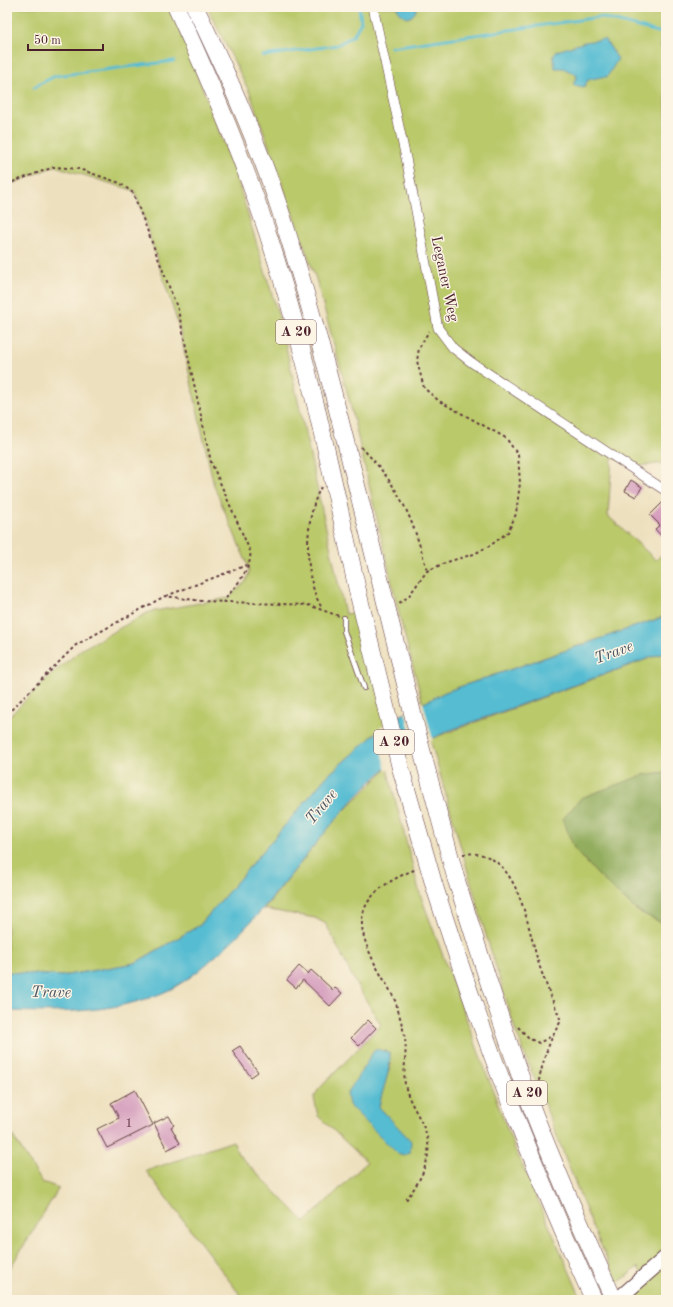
<svg xmlns="http://www.w3.org/2000/svg" width="673" height="1307" viewBox="0 0 673 1307" font-family="'Old Standard TT',serif">
  <style>
    .green { fill: #bac96b; stroke: #82744b; fill-rule: evenodd }
    .forest { fill: #93ad5f; stroke: #6e6645 }
    .water { fill: #54bcd2; stroke: #4f6e7e }
    .pier { fill: #ede0be }
    .lines { fill: none; stroke-linecap: round; stroke-linejoin: round }
    .stream { stroke: #54bcd2; stroke-width: 3 }
    .building { fill: #d399bb }
    .service-casing { stroke: #623c41; stroke-width: 6 }
    .minor-casing { stroke: #623c41; stroke-width: 10 }
    .primary-casing { stroke: #623c41; stroke-width: 16 }
    .motorway-casing { stroke: #623c41; stroke-width: 18 }
    .path { stroke: #623c41; stroke-width: 2; stroke-dasharray: 3 3; stroke-linecap: butt }
    .service { stroke: #fff; stroke-width: 4.5 }
    .minor { stroke: #fff; stroke-width: 9 }
    .primary { stroke: #fff; stroke-width: 14 }
    .motorway { stroke: #fff; stroke-width: 17 }
    .motorway-bridge-casing { stroke: #623c41; stroke-width: 18; stroke-linecap: butt }
    .motorway-bridge { stroke: #fff; stroke-width: 17 }
    .labels { text-anchor: middle; dominant-baseline: central; stroke-width: 3; stroke-linejoin: round; paint-order: stroke }
    .number-label { font-size: 13px; fill: #6c3e4f }
    .shield { fill: #fcf5e5; stroke: #7f5f63; stroke-width: 1 }
    .shield-label { font-size: 14px; font-weight: bold; fill: #4a1f2b }
    .street-label { font-size: 15px; fill: #4a1f2b; stroke: #fcf5e5 }
    .water-label { font-size: 16px; font-style: italic; fill: #4e5665; stroke: #fcf5e5 }
  </style>
  <rect width="100%" height="100%" fill="#fcf5e5"/>
  <filter id="ink" filterUnits="userSpaceOnUse"><feTurbulence type="fractalNoise" baseFrequency=".025" numOctaves="2"/><feDisplacementMap in="SourceGraphic" scale="8" xChannelSelector="R" yChannelSelector="G"/><feConvolveMatrix kernelMatrix="1 2 1 2 8 2 1 2 1" color-interpolation-filters="sRGB"/></filter>
  <filter id="wash" filterUnits="userSpaceOnUse"><feTurbulence type="fractalNoise" baseFrequency=".012" numOctaves="4" result="noise"/><feDisplacementMap in="SourceGraphic" scale="16" xChannelSelector="R" yChannelSelector="G"/><feGaussianBlur stdDeviation="0.9" result="paint"/><feColorMatrix in="noise" values="0 0 0 0 0 0 0 0 0 0 0 0 0 0 0 0 0 1.4 0 .05"/><feComposite in="paint" operator="in"/></filter>
  <g filter="url(#wash)">
    <rect width="100%" height="100%" fill="#ede0be"/>
    <!-- green -->
    <g class="green">
      <path d="M7,7H169L174,15L235,172L281,324L345,614L366,611L391,720L327,776L200,925L135,963L62,976L7,972V719L45,680L82,649L149,612L228,598L246,581L249,573L248,566L214,486L179,327L135,191L55,166L7,186Z"/>
      <path d="M207,7H665L661,47L666,56V463L639,466L612,458L608,516L656,560L666,550V616L445,692L423,704L401,622L349,399L316,279L250,93Z"/>
      <path d="M666,652V772L643,775L636,910L666,925V1300H630L647,1286L638,1267L618,1283L593,1228L516,1032L486,935L430,739Z"/>
      <path d="M387,768L420,894L512,1142L582,1300H244L146,1171L233,1141L238,1154L305,1222L367,1162L318,1116L314,1098L318,1090L381,1025L355,982L326,924L315,918L264,909L334,821ZM391,1064L381,1093L379,1107L394,1124L347,1094Z"/>
      <path d="M7,1127L42,1182L59,1188L7,1273Z"/>
    </g>
    <!-- forest -->
    <g class="forest">
      <path d="M665,7H666V56L661,48Z"/>
      <path d="M666,772V925L636,910L598,875L574,848L563,819L581,798L643,775Z"/>
    </g>
    <!-- water -->
    <g class="water">
      <path d="M396,7H416V11L412,16L407,18L400,13Z"/>
      <path d="M605,39L618,59L607,77H601L588,80L584,87L573,85L577,75L563,68H555L553,57L557,51L585,42Z"/>
      <path d="M666,616V652L448,731C429,740 411,749 395,761C381,771 369,784 357,796C309,846 272,907 219,953C201,969 183,985 160,994C112,1013 58,1013 7,1011V972L62,976L135,963L200,925L327,776L391,720L445,692Z"/>
      <path d="M375,1049L385,1051L390,1054C391,1072 382,1089 379,1107L411,1141L410,1153L404,1155L397,1153L349,1105L347,1094Z"/>
    </g>
    <!-- pier -->
    <g class="pier">
      <path d="M423,702L433,740L415,751L405,711Z"/>
      <path d="M397,715L407,756L386,771L376,730Z"/>
    </g>
    <g class="lines">
      <!-- stream -->
      <g class="stream">
        <path d="M391,47L600,17L666,34"/>
        <path d="M263,56L337,45L353,36L361,22L359,7"/>
        <path d="M34,87L55,76L174,61"/>
      </g>
    </g>
    <g id="blocks">
      <!-- building -->
      <g class="building">
        <path d="M631,480L642,487L636,497L625,491Z"/>
        <path d="M666,499V541L655,529L660,525L650,515Z"/>
        <path d="M299,966L308,974L311,970L333,990L335,988L342,993L330,1006L303,980L296,988L287,980Z"/>
        <path d="M368,1020L376,1028L359,1046L351,1038Z"/>
        <path d="M240,1046L258,1072L251,1077L232,1051Z"/>
        <path d="M135,1090L153,1125L107,1148L97,1129L119,1118L111,1103Z"/>
        <path d="M169,1116L174,1125L171,1127L180,1143L167,1150L154,1123Z"/>
      </g>
    </g>
  </g>
  <g filter="url(#ink)">
    <use href="#blocks" fill-opacity="0" stroke="#623c41" stroke-width="1"/>
    <g class="lines">
      <!-- service casing -->
      <g class="service-casing">
        <path id="service" d="M344,618V631L364,688"/>
      </g>
      <!-- minor casing -->
      <g class="minor-casing">
        <path id="minor" d="M373,7L407,163L438,328L453,348L471,362L666,491"/>
      </g>
      <!-- primary casing -->
      <g class="primary-casing">
        <path id="primary" d="M617,1300L666,1257"/>
      </g>
      <!-- motorway casing -->
      <g class="motorway-casing">
        <g id="motorway">
          <path d="M176,7C217,95 254,184 281,276C313,382 335,490 359,597"/>
          <path d="M195,7C227,73 257,140 280,210C321,335 351,464 383,592"/>
          <path d="M456,879C481,957 504,1035 533,1111C558,1175 586,1238 614,1300"/>
          <path d="M434,885C479,1027 531,1165 594,1300"/>
        </g>
      </g>
      <!-- path -->
      <g class="path">
        <path d="M7,184L54,167L79,169L120,183L133,193L178,310L211,462L250,551C253,569 234,587 224,601"/>
        <path d="M361,447C400,487 413,518 427,571"/>
        <path d="M321,487C304,518 303,578 322,608"/>
        <path d="M166,596L247,565"/>
        <path d="M399,603L408,597L427,571L447,562L474,554L491,545L508,532L516,514L520,483L518,455L506,438L439,401L424,388L417,361L419,348L429,331"/>
        <path d="M7,714L76,645L165,596L202,601L308,605L339,616"/>
        <path d="M463,854C518,846 526,923 538,961C544,981 553,1001 561,1021C548,1042 543,1061 538,1085"/>
        <path d="M518,1027L530,1039L539,1043L550,1037"/>
        <path d="M406,1200C421,1180 436,1154 424,1128C418,1113 408,1101 405,1084C403,1069 407,1053 405,1039C403,1027 399,1014 396,1003C390,988 380,975 373,960C367,947 359,929 363,914C368,891 397,876 417,869"/>
      </g>
      <!-- service -->
      <use href="#service" class="service"/>
      <!-- minor -->
      <use href="#minor" class="minor"/>
      <!-- primary -->
      <use href="#primary" class="primary"/>
      <!-- motorway -->
      <use href="#motorway" class="motorway"/>
      <!-- motorway-bridge casing -->
      <g class="motorway-bridge-casing">
        <g id="motorway-bridge">
          <path d="M383,592L421,748L456,879"/>
          <path d="M359,597L400,766L434,885"/>
        </g>
      </g>
      <!-- motorway-bridge -->
      <use href="#motorway-bridge" class="motorway-bridge"/>
    </g>
  </g>
  <g class="labels">
    <!-- number labels -->
    <g class="number-label">
      <text x="129" y="1123">1</text>
    </g>
    <!-- shield labels -->
    <g class="shield">
      <rect x="276" y="320" width="40" height="24" rx="3"/>
      <rect x="374" y="730" width="40" height="24" rx="3"/>
      <rect x="507" y="1081" width="40" height="24" rx="3"/>
    </g>
    <g class="shield-label">
      <text x="296" y="332">A 20</text>
      <text x="394" y="742">A 20</text>
      <text x="527" y="1093">A 20</text>
    </g>
    <!-- street labels -->
    <g class="street-label">
      <text transform="translate(444 279) rotate(78)">Leganer Weg</text>
    </g>
    <!-- water labels -->
    <g class="water-label">
      <text transform="translate(614 653) rotate(-20)">Trave</text>
      <text transform="translate(322 807) rotate(-50)">Trave</text>
      <text transform="translate(51 993) rotate(1)">Trave</text>
    </g>
  </g>
  <!-- margin -->
  <rect width="673" height="1307" fill="none" stroke="#fcf5e5" stroke-width="24"/>
  <!-- scale -->
  <path d="M28 44v6h75v-6" fill="none" stroke="#4a1f2b" stroke-width="2"/>
  <text x="34" y="44" font-size="12" fill="#4a1f2b" stroke="#fcf5e5" stroke-width="3" paint-order="stroke">50 m</text>
</svg>
